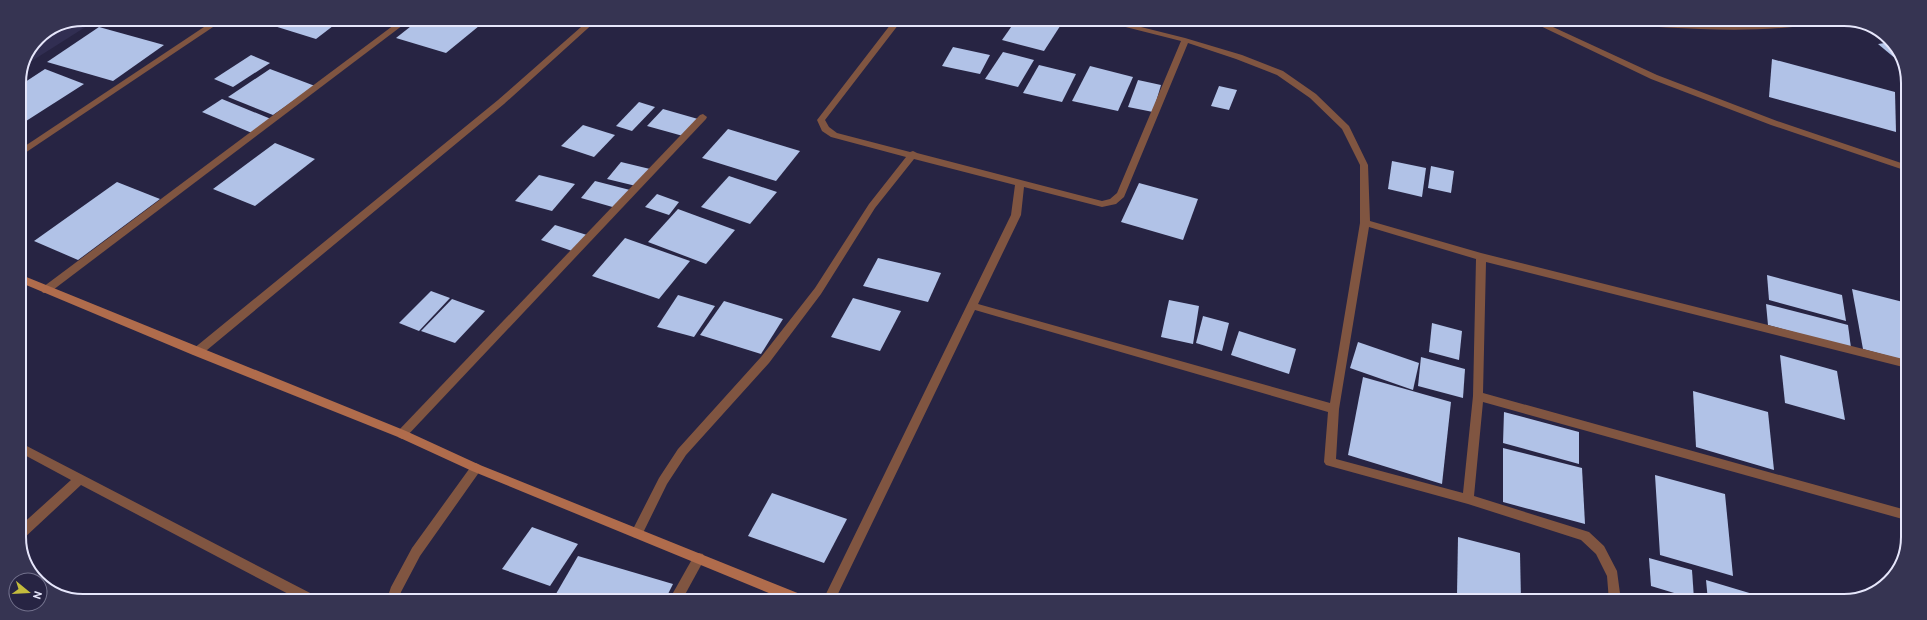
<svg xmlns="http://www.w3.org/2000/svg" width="1927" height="620" viewBox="0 0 1927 620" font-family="Cabin,sans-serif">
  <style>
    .built { fill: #312e52 }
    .building { fill: #b1c2e7 }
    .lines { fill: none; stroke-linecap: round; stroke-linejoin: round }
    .street { fill: #805541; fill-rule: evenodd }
    .secondary { fill: #b06c4c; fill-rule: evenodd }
    .rim { fill: none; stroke: #e6e6fb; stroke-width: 2 }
  </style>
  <rect width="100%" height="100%" fill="#272443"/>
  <!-- built -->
  <path class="built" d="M83,19H98L27,64L38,38Z"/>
  <!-- building -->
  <g class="building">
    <path d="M252,19H342L316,39Z"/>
    <path d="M420,19H455L479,26L446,53L396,38Z"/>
    <path d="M1016,20H1064L1044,51L1002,40Z"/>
    <path d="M99,27L164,45L113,81L47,62Z"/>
    <path d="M1892,42L1895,44L1902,64L1878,44Z"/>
    <path d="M953,47L990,55L980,74L942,66Z"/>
    <path d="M1003,52L1034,60L1018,87L985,79Z"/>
    <path d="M251,55L270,63L233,87L214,79Z"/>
    <path d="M1772,59L1895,92L1896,132L1769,97Z"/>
    <path d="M1039,65L1076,74L1062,102L1023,93Z"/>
    <path d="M1090,66L1133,77L1118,111L1072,101Z"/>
    <path d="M45,69L84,84L23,123L19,122V86Z"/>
    <path d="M270,69L315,86L273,115L228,97Z"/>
    <path d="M1138,80L1161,85L1153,112L1128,107Z"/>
    <path d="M1219,86L1237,90L1229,110L1211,106Z"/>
    <path d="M222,99L271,119L252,133L202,112Z"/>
    <path d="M639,102L655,107L632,131L616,126Z"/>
    <path d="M663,109L698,119L683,136L647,126Z"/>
    <path d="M583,125L615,135L594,157L561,146Z"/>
    <path d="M728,129L800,151L776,181L702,158Z"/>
    <path d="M275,143L315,159L255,206L213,189Z"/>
    <path d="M1392,161L1426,168L1422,197L1388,189Z"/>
    <path d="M621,162L650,169L636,186L607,179Z"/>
    <path d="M1431,166L1454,171L1451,193L1428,188Z"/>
    <path d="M539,175L575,184L552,211L515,201Z"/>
    <path d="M729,176L777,192L750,224L701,207Z"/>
    <path d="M595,181L630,190L616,208L581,198Z"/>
    <path d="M117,182L160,199L78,260L34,241Z"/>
    <path d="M1139,183L1198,199L1183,240L1121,222Z"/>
    <path d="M657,194L679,202L669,215L645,207Z"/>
    <path d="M678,209L735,230L706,264L648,242Z"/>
    <path d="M555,225L587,235L572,251L541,240Z"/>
    <path d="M625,238L690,261L659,299L592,276Z"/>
    <path d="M878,258L941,273L928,302L863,286Z"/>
    <path d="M1767,275L1842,295L1846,321L1769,300Z"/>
    <path d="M1852,289L1907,303V361L1863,349Z"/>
    <path d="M431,291L450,298L419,331L399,323Z"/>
    <path d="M678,295L715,306L694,337L657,327Z"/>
    <path d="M853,298L901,311L880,351L831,337Z"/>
    <path d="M452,299L485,311L455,343L421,331Z"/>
    <path d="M1169,300L1199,306L1193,344L1161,337Z"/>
    <path d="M724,301L783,319L761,354L700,335Z"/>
    <path d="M1766,304L1848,325L1851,348L1768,325Z"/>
    <path d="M1203,316L1229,323L1222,351L1196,343Z"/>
    <path d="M1432,323L1462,331L1459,360L1429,352Z"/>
    <path d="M1239,331L1296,349L1289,374L1231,355Z"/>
    <path d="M1358,342L1419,363L1413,390L1350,368Z"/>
    <path d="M1780,355L1837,371L1845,420L1785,403Z"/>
    <path d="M1421,357L1465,369L1463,398L1418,386Z"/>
    <path d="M1363,377L1451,402L1442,484L1348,455Z"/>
    <path d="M1693,391L1768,412L1774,470L1696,447Z"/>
    <path d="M1504,412L1579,432V464L1503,443Z"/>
    <path d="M1503,448L1582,468L1585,524L1503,502Z"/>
    <path d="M1655,475L1725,494L1733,576L1660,555Z"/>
    <path d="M772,493L847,519L824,563L748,536Z"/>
    <path d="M532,527L578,544L550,586L502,569Z"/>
    <path d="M1458,537L1520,553L1521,601H1476L1457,595Z"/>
    <path d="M578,556L673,584L665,600L553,599Z"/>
    <path d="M1649,558L1692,570L1694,599L1651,586Z"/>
    <path d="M1706,580L1776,601H1708Z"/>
  </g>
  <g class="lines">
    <!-- street -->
    <g class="street">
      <path d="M216,19H225L19,157V150Z"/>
      <path d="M402,19H411L49,293H43L41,290L43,287Z"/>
      <path d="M589,20H597L504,104L201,355H193L192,352L193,349L498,100Z"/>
      <path d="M894,20H902L825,120L829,127L837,133L910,152L913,151L917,153L1102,201L1110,199L1117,193L1181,41L1098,20H1113L1185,38L1242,55L1283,71L1316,94L1349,126L1368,165L1370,221L1481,253L1907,360V368L1486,262L1483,393L1906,510V520L1483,402L1474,496L1589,532L1604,546L1617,571L1621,601H1609L1607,576L1596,554L1581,540L1468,504L1326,465L1324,462L1328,412L975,310L835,600H823L1011,215L1015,185L914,159L875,208L821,294L769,363L686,455L667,484L641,537L637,538L633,537L631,533L659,478L678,449L761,357L815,288L869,204L906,157L831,137L822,131L817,120ZM1188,43L1236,59L1277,75L1310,98L1342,129L1360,165V223L1330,403L978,304L1021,215L1024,187L1102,207L1116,204L1124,197ZM1369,227L1476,259L1473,396L1463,493L1336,459L1339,409Z"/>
      <path d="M1530,21H1540L1657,75L1777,121L1907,165V171L1771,125L1651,79Z"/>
      <path d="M1597,21H1636L1694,25L1794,24L1810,21H1829L1825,23C1751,35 1675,28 1601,23Z"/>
      <path d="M703,114L707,117L706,119L406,437L402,439L398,437L397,434L398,431L700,115Z"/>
      <path d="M19,442L314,595L316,599H298L81,485L23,539L19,540V527L71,480L19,452Z"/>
      <path d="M476,463L480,465L482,468L480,471L420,556L401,592L399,599H387L391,587L412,548L472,465Z"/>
      <path d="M699,553L703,554L705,558L682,600H669L695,554Z"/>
    </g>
    <!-- secondary -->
    <path class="secondary" d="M19,274L406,431L480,465L805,596L807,600H786L472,471L398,437L193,355L19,282Z"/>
  </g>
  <!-- crop -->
  <path d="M0 0H1927V620H0ZM83 26H1844A57 57 0 0 1 1901 83V537A57 57 0 0 1 1844 594H83A57 57 0 0 1 26 537V83A57 57 0 0 1 83 26Z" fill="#363452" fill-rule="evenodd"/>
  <path class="rim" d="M83 26H1844A57 57 0 0 1 1901 83V537A57 57 0 0 1 1844 594H83A57 57 0 0 1 26 537V83A57 57 0 0 1 83 26Z"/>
  <!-- north arrow -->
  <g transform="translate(28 592) rotate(108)"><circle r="19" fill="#272443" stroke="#73728d"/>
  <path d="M0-3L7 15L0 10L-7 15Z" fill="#c4bc3d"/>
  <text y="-6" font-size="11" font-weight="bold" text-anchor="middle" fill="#e6e6fb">N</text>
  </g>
</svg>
